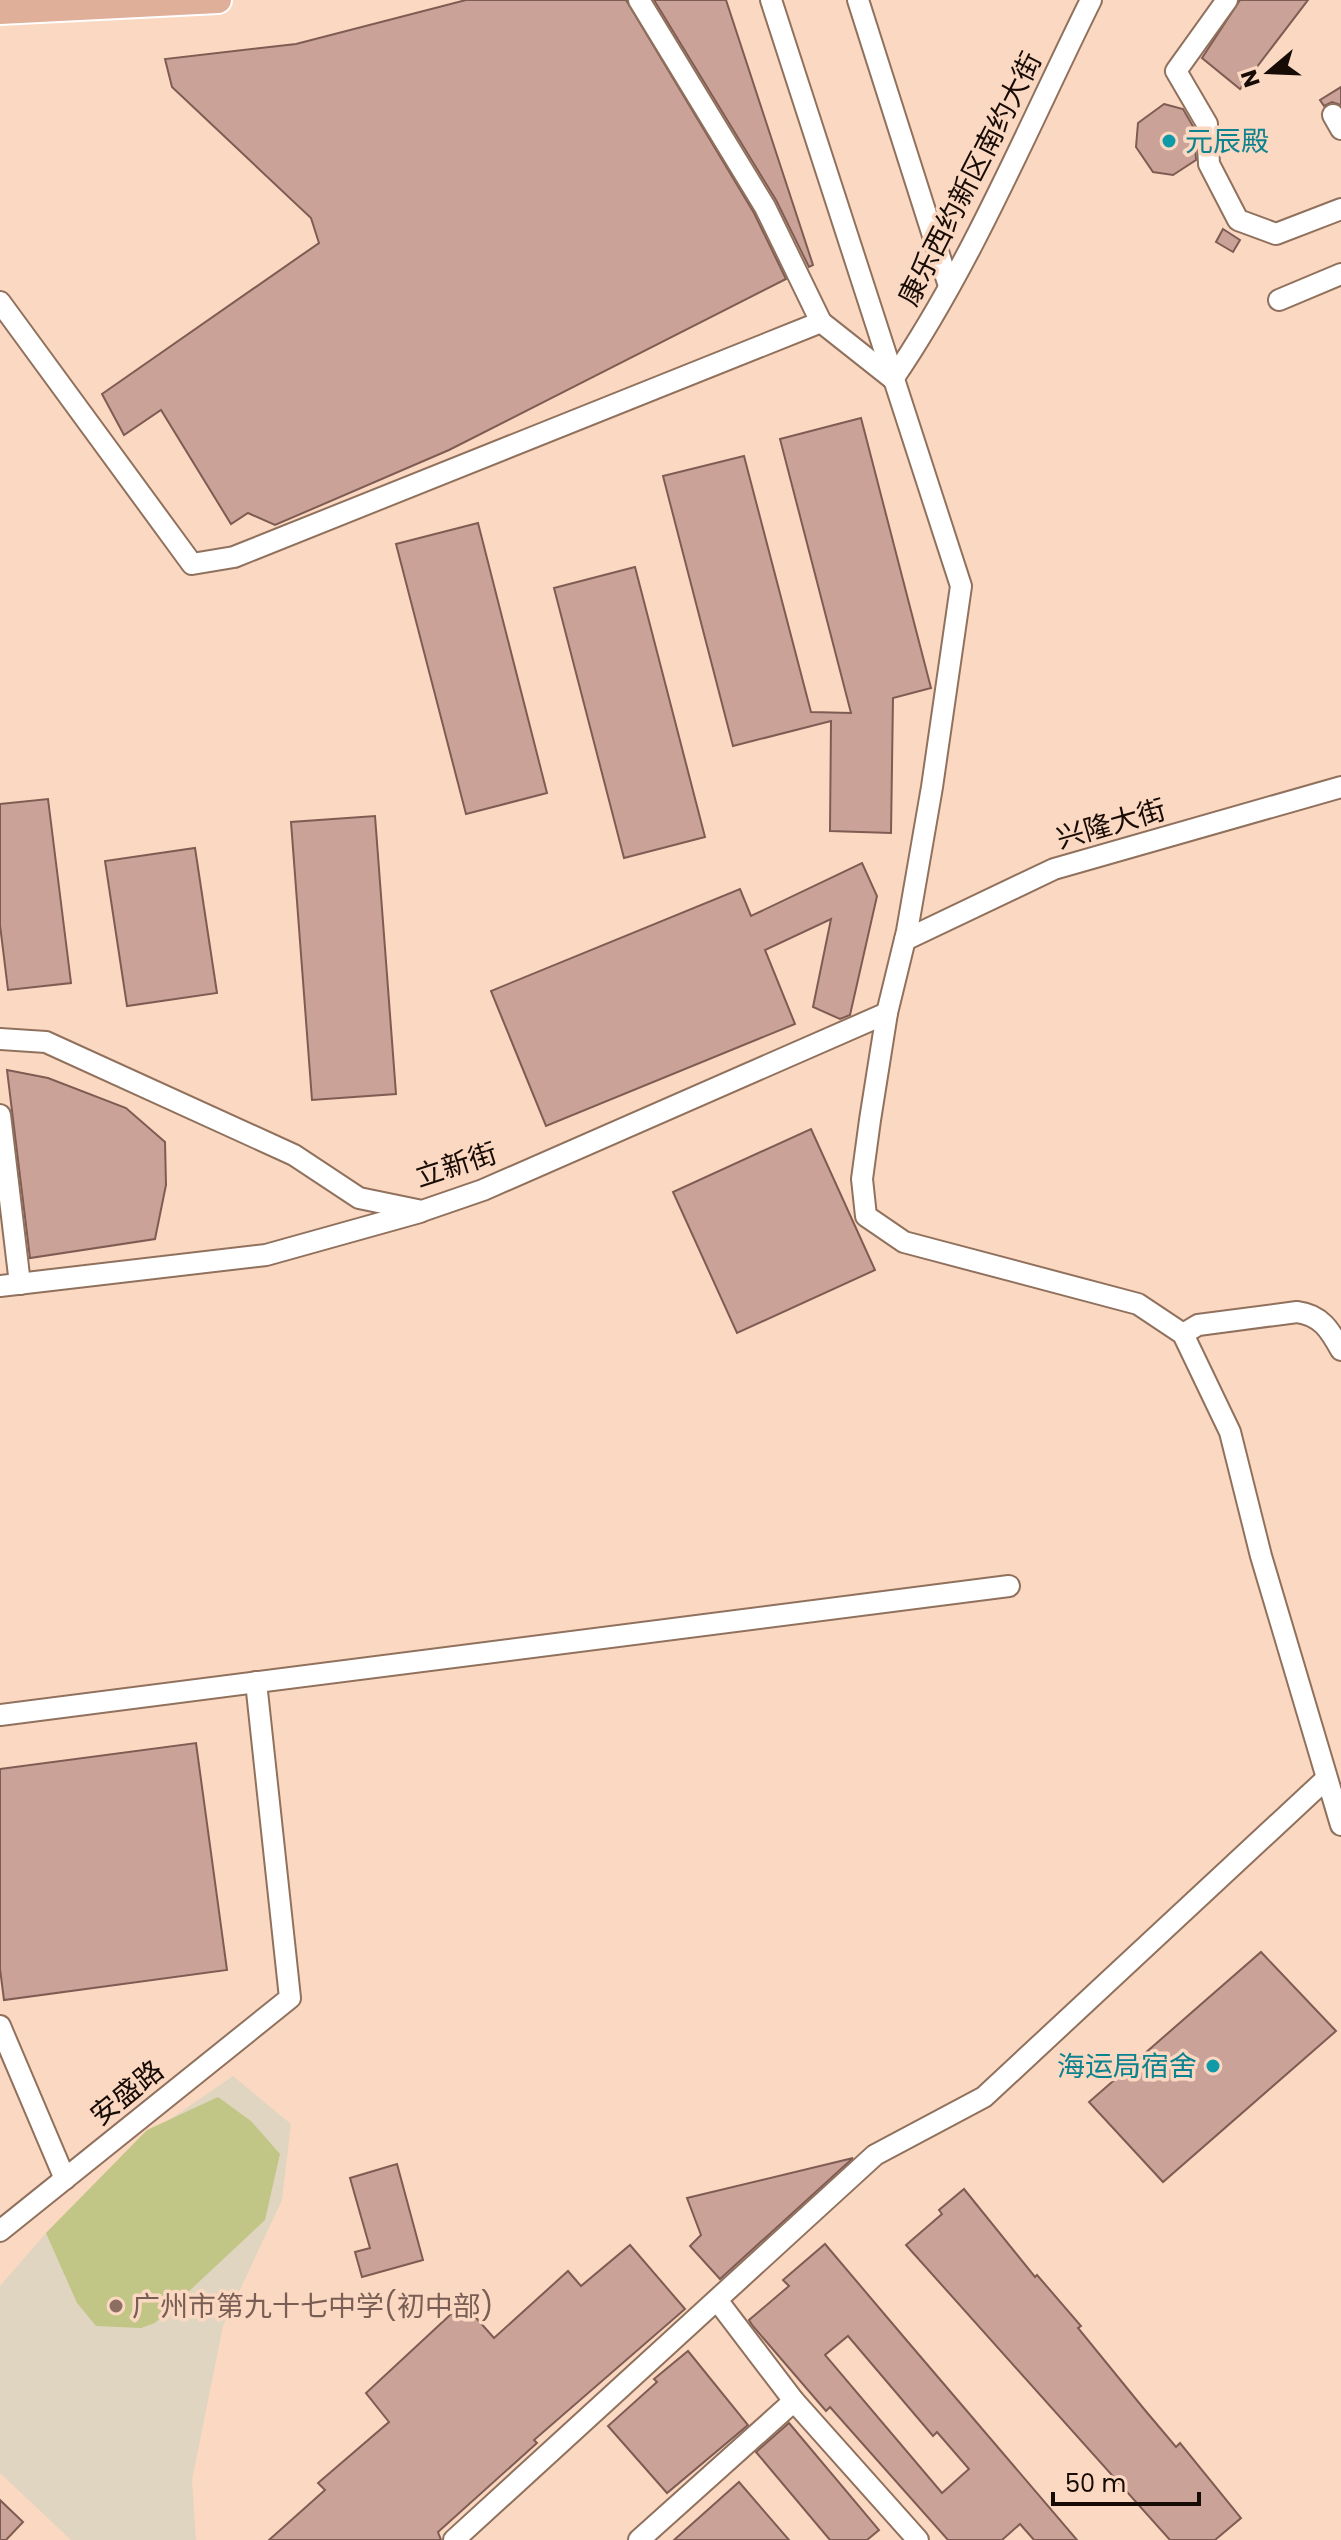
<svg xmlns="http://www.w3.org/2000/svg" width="1341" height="2540" viewBox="0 0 1341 2540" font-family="Poppins,'Noto Sans SC',sans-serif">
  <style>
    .education { fill: #e0d5c0 }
    .green { fill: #c1c585 }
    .building { fill: #caa298; stroke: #7f5c53; stroke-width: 2; fill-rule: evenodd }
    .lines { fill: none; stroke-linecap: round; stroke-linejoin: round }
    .minor-casing { stroke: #90715d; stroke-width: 24 }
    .major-casing { stroke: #fff; stroke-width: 30 }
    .minor { stroke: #fff; stroke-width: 20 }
    .major { stroke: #e0af9a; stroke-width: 26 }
    .culture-dot { fill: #0f9aa8; stroke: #fbd8c1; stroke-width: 3 }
    .education-dot { fill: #8d6e63; stroke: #fbd8c1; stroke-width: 3 }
    .labels { text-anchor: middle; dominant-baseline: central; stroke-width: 7; stroke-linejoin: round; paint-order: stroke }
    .culture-label { font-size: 28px; fill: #0d838f; stroke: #fbd8c1; text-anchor: start }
    .street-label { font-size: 28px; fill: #170b05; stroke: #fbd8c1 }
    .education-label { font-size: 28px; fill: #785e54; stroke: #fbd8c1; text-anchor: start }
  </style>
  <rect width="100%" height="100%" fill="#fbd8c1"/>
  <!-- education -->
  <path class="education" d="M233,2076L291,2124L282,2200L223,2326L192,2480L196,2540H71L0,2473V2286L46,2233L133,2145Z"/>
  <!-- green -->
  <path class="green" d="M218,2097L251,2121L280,2154L265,2220L155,2323L141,2328L96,2326L77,2303L46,2233L147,2130Z"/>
  <!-- building -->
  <g class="building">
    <path d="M466,0H626L754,213L786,279L449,450L275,525L248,513L231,524L161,410L124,435L102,394L319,243L311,218L172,87L165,59L296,44Z"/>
    <path d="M654,0H726L813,265L809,267L776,200Z"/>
    <path d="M1240,0H1308L1240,89L1202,58Z"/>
    <path d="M1341,87V105L1332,102L1324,106L1320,100Z"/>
    <path d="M1164,104L1183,109L1194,128L1196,160L1173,175L1153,172L1136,147L1138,123Z"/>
    <path d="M1223,229L1240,240L1233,252L1216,242Z"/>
    <path d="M861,418L931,688L893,698L891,833L830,831L831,721L733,746L663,476L744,456L811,712L851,713L780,439Z"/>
    <path d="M478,523L547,793L466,814L396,544Z"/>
    <path d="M635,567L705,837L624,858L554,588Z"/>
    <path d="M48,799L71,983L8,990L0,925V804Z"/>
    <path d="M375,816L396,1094L312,1100L291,822Z"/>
    <path d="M195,848L217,993L127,1006L105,861Z"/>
    <path d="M862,863L877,896L850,1015L840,1019L813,1007L831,919L765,950L795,1024L546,1126L491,991L740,889L751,916Z"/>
    <path d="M7,1070L48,1078L126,1108L165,1142L166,1185L155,1239L30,1258Z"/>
    <path d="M811,1129L875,1270L737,1333L673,1192Z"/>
    <path d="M196,1743L227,1970L4,2000L0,1969V1769Z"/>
    <path d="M1261,1952L1336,2031L1163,2182L1089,2102Z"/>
    <path d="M853,2158L720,2279L690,2246L701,2235L687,2198Z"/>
    <path d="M397,2164L423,2260L362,2277L355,2252L370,2248L350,2178Z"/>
    <path d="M964,2189L1035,2277L1037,2275L1081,2326L1078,2328L1144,2409L1176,2447L1180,2443L1241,2518L1215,2540H1170L906,2245L942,2214L939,2210Z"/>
    <path d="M825,2244L908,2342L1077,2540H1034L1020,2524L1002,2540H948L830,2407L826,2411L752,2325L749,2320L789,2286L783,2280ZM848,2336L933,2436L937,2432L969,2469L942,2493L825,2355Z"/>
    <path d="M630,2245L685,2309L534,2440L537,2443L438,2532L441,2540H269L325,2490L318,2483L389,2422L366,2393L463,2303L494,2338L568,2271L581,2286Z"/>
    <path d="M688,2351L748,2425L667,2493L608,2426L657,2382L654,2379Z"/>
    <path d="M789,2423L879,2530L867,2540H830L756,2452Z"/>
    <path d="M739,2482L789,2540H674Z"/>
    <path d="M0,2500L23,2522L6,2540H0Z"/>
  </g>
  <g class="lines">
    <!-- minor casing -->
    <g class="minor-casing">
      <g id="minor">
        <path d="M639,0L765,207L821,322L893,379"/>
        <path d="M771,0L961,586L932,787L907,931L887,1013L870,1120L862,1179L866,1216L904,1242L1138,1304L1183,1334L1230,1432L1261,1556L1341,1825"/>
        <path d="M858,0L949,286"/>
        <path d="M1227,0L1176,71L1207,124L1209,164L1238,220L1276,234L1341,209"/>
        <path d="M1333,115L1341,129"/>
        <path d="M1279,300L1341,274"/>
        <path d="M0,302L192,564L234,557L821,322"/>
        <path d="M893,379C971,265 1029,125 1091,0"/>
        <path d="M905,940L1054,869L1341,787"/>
        <path d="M0,1039L46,1042L294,1155L359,1198L422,1211L483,1190L887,1013"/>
        <path d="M0,1115L20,1284"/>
        <path d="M0,1286L266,1255L420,1212"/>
        <path d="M1183,1334L1198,1325L1297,1312C1321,1315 1330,1330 1341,1350"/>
        <path d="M0,1715L1009,1586"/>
        <path d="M0,2026L65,2179"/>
        <path d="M0,2231L290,1998L256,1682"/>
        <path d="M717,2300L794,2401"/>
        <path d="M454,2540L875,2155L984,2097L1326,1779"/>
        <path d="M639,2540L794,2401L918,2540"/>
      </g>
    </g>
    <!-- major casing -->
    <g class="major-casing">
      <path id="major" d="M0,11L218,0"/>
    </g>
    <!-- minor -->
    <use href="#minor" class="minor"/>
    <!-- major -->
    <use href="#major" class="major"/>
  </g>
  <!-- markers -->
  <g class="culture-dot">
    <circle cx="1169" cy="141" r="8"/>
    <circle cx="1213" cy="2066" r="8"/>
  </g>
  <circle class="education-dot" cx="116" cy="2306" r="8"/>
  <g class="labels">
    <!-- culture labels -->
    <g class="culture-label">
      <text x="1185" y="141">元辰殿</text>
      <text x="1197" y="2066" text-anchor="end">海运局宿舍</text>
    </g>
    <!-- street labels -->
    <g class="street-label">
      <text transform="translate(970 179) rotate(-63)">康乐西约新区南约大街</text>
      <text transform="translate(1111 824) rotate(-16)">兴隆大街</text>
      <text transform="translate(456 1165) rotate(-18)">立新街</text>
      <text transform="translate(127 2093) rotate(-39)">安盛路</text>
    </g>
    <!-- education labels -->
    <g class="education-label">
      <text x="132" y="2306">广州市第九十七中学(初中部)</text>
    </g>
  </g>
  <!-- north arrow -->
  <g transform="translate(1269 72) rotate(251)" stroke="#fbd8c1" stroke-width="6" paint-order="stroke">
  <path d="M0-6L14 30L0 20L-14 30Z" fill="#170b05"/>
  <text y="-12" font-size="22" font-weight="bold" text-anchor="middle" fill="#170b05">N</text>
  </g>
  <!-- scale -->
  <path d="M1053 2492v12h146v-12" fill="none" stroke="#170b05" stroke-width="4"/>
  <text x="1065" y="2492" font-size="24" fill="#170b05" stroke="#fbd8c1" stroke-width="6" paint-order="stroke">50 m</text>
</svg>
